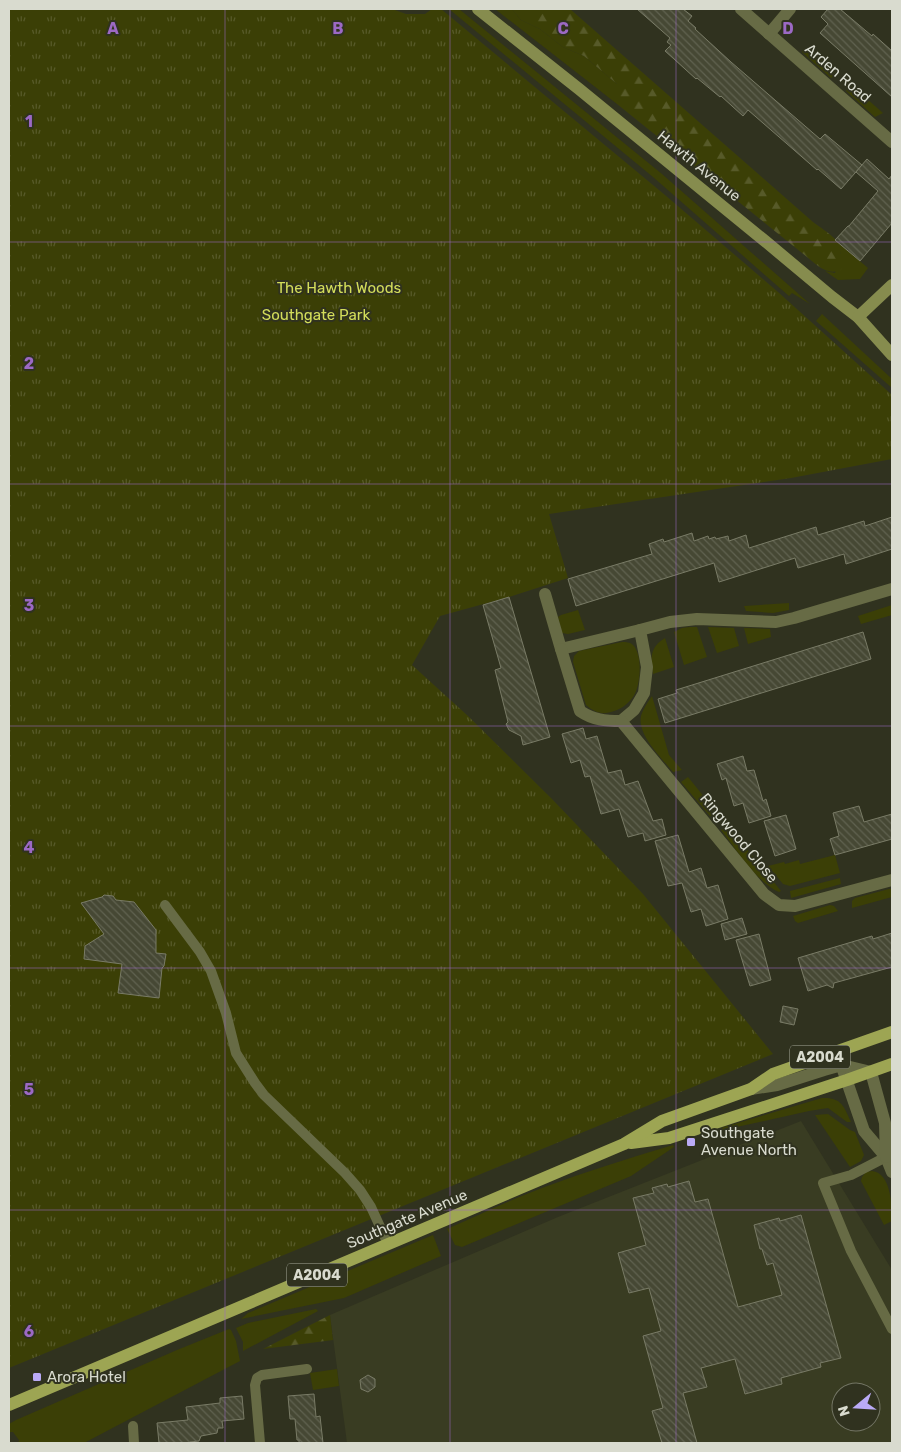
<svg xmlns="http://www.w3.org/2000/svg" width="901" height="1452" viewBox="0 0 901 1452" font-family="Rubik,sans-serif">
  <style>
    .built { fill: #393c22; fill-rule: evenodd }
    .green { fill: #3b3f06 }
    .forest { fill: url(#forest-firs) }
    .park { fill: url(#park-tufts) }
    .building { fill: url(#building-back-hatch); stroke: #797b66 }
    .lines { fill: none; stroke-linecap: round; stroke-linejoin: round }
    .lane { stroke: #676b45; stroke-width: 10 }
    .street { stroke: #676b45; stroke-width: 12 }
    .secondary { stroke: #868c4e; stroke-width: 12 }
    .primary { stroke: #9da553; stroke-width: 12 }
    .grid { fill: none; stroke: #9c69c5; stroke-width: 1; stroke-opacity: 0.55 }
    .poi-dot { fill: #baaaf6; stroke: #30321f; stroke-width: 2 }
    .labels { text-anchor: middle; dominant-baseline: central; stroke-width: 4; stroke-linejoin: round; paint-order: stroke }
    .shield { fill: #30321f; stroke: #a6a89a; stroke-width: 1 }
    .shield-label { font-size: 14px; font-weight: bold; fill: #d9dbcf }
    .street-label { font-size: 15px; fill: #d9dbcf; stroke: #30321f }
    .park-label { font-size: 15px; fill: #d3dd5a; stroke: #30321f }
    .poi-label { font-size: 15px; fill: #d9dbcf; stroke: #30321f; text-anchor: start }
    .grid-label { font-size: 16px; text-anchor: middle; font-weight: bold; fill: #9c69c5; stroke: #30321f; stroke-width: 4; stroke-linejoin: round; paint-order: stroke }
  </style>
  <defs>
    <pattern id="forest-firs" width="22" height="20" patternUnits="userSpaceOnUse" patternTransform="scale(1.25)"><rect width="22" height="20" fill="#3b3f06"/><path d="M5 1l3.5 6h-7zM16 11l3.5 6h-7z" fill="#575a29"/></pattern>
    <pattern id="park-tufts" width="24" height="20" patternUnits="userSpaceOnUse" patternTransform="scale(1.25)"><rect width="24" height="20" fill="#3b3f06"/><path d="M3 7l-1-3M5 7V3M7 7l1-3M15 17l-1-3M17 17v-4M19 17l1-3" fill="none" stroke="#575a29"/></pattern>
    <pattern id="building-back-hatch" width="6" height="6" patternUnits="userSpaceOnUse" patternTransform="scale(1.25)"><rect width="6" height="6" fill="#464834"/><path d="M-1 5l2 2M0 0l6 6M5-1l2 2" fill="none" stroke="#606250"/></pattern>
  </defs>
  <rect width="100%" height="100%" fill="#30321f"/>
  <!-- built -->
  <path class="built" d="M801,1121L892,1270V1443H347L330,1315L558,1217ZM841,1392H871V1422H841Z"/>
  <!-- green -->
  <g class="green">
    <path d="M449,9H459L662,174L810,304L792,293L789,296L653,177Z"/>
    <path d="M495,9H512L521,20L540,29L563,47L584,56L617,84V104Z"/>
    <path d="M804,48H809L839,74L831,78L802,52Z"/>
    <path d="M850,84L883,113L875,117L846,91Z"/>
    <path d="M835,240L868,268L860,279L838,280L825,271L835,273L841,254Z"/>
    <path d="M822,314L892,379V388L816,321Z"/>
    <path d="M789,603V610L773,613L746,611L744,606Z"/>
    <path d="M892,605V615L861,624L858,616Z"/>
    <path d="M578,610L585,630L568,634L562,633L558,617L561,615Z"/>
    <path d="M690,627H697L707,657L684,665L674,632L682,628Z"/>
    <path d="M708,627L734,628L739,646L717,653Z"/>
    <path d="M744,628L770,629L771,637L748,644Z"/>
    <path d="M665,638L674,667L653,674C650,658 650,647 665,638Z"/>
    <path d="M622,642C626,642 630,642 633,645C643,655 641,686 633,697C628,704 620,710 611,712C602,715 594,712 586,705L573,662L574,656L579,651Z"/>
    <path d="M652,696L669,755L682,770L673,772C662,758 637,735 641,716C643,709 648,702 652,696Z"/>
    <path d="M688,777L718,814L710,816L681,782Z"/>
    <path d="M729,827L781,891L779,892C757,883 736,849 721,830Z"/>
    <path d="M835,855L840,873L790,886L783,884L768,866L784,862L785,864L799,860L800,864Z"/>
    <path d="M840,878L841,884L791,898L790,891Z"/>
    <path d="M889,889H892V897L852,908V901L855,898Z"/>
    <path d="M830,905L834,906L838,911L798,923L795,921L793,916Z"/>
    <path d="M822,1098C841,1097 844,1106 851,1122H847L828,1108L809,1111L714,1132L721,1128Z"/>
    <path d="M828,1114L850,1130L855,1132L864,1155L861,1161L850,1167L815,1115Z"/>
    <path d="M673,1145L674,1147L631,1176L462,1247L455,1245L447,1229C479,1215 510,1200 542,1188C585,1172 629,1158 673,1145Z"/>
    <path d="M872,1171C891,1173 892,1205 892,1221L884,1225L861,1181L862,1177L866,1172Z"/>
    <path d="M433,1235L441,1256L344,1298L241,1319L248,1313Z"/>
    <path d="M316,1309L318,1311L243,1351V1342L236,1328L248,1323Z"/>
    <path d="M229,1329L231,1330L236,1341L240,1361L84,1443H18L19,1440L13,1432H9V1424L16,1420L177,1350Z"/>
    <path d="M337,1369L339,1386L313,1390L310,1373Z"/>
  </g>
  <!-- forest -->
  <g class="forest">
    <path d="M512,9H570L813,222C820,227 829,233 835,239C841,247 843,261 841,270C827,276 817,265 807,257L617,104V84L584,56L563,47L540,29L521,20Z"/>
    <path d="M330,1315L333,1340L263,1349Z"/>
  </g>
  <!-- park -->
  <path class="park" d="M9,9H392L406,14H425L432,9H441L665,195L778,292L892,395V459L791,478L549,514L568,578L509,597L440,616L412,665L468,716L552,799L643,894L773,1054L9,1368Z"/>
  <!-- building -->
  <g class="building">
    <path d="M637,9H683L692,16L688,21L696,28L695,29L731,62L820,139L825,134L862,165L841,189L818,169L817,170L748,110L743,116L721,96L720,97L697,78L696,79L674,59L665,51L671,45L667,42L670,38Z"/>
    <path d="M828,9H840L872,36L873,34L892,51V97L820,33L828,24L821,17Z"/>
    <path d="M867,159L889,179L892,175V223L860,261L835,240L848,226H849L878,191L856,172Z"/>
    <path d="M892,517V549L846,564L844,554L798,568L795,558L719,582L714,563L576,606L568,579L652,554L649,544L663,539L664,542L692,533L694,541L708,536L709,539L715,537L716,539L728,536L729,541L746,535L749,548L816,527L818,535L864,521L865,526Z"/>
    <path d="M509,597L550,737L523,745L521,736L509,730L506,724L508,722L495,670L501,668L483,605Z"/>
    <path d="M863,632L871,659L665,723L658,699L677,693L676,690Z"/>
    <path d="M583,728L586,739L597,736L608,773L621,770L625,785L638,781L653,821L662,819L666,835L645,841L643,833L628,837L619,809L601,814L590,776L585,777L580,760L571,763L562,734Z"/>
    <path d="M743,756L747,771L754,770L763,801L766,799L771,816L749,823L743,803L734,806L726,778L722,780L717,764Z"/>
    <path d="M859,806L864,822L892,814V839L835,855L830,839L839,836L833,813Z"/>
    <path d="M786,815L796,849L775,856L764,821Z"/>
    <path d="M678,835L689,872L701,868L707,888L718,885L728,919L706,926L701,909L691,912L682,883L668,886L655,841Z"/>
    <path d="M104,895L113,896L116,900L134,902L156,930V953L166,954L164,966L162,968L159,998L118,993L122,964L84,959L85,946L104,934L81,903L102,897Z"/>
    <path d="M742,918L747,934L725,940L721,924Z"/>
    <path d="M892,933V967L834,983L833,988L827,985L808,991L798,958L872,936L873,939Z"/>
    <path d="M759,934L771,980L750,986L736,940Z"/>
    <path d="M783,1006L798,1009L794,1025L780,1022Z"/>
    <path d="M689,1181L695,1202L708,1199L738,1307L782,1295L773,1263L767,1265L762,1249H760L754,1225L779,1218L780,1221L801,1215L841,1358L820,1363L821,1367L781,1378L782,1384L745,1394L735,1359L701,1368L707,1387L683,1393L697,1443H662L652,1411L663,1408L643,1336L661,1331L649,1288L629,1293L618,1253L646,1245L633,1198L654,1193L652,1188L667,1184L668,1187Z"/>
    <path d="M368,1375L375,1379V1387L368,1392L361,1389L360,1380Z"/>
    <path d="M314,1394L316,1417L320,1416L323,1443H299V1440H297L295,1419H290L288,1396Z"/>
    <path d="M242,1396L244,1419L222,1421L223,1428H218L217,1433L201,1436L199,1441L190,1442L191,1443H159L157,1423L188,1420L186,1407L220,1403V1398Z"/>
  </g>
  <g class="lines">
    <!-- lane -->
    <g class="lane">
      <path d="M165,905L200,952L211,971L226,1013L236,1053L255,1083L264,1095L345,1173L360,1190L371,1207L388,1244"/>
      <path d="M886,1157L851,1175L823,1183L851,1251L892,1329"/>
      <path d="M133,1426L134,1443"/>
      <path d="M260,1443L255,1385L257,1378L262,1375L307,1369"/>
    </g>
    <!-- street -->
    <g class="street">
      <path d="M741,9L892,142"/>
      <path d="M769,34L790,9"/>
      <path d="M545,594L561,649L640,630"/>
      <path d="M561,649L580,711C593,720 606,721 621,721L634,710L644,693L647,667L640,630L670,622L697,619L776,622L794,618L892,589"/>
      <path d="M621,721L764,894L779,905L795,906L892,880"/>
      <path d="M843,1070L864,1131L886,1157L892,1172"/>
      <path d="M751,1089L777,1085L824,1070L842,1065L871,1072L885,1123L886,1157"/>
    </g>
    <!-- secondary -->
    <g class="secondary">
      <path d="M478,9L579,89L765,241L832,297L858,317L892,355"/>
      <path d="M858,317L892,285"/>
    </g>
    <!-- primary -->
    <g class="primary">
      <path d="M631,1143L669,1138L847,1080L892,1064"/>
      <path d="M9,1405L624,1144L662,1121L751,1089L773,1074L892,1032"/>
    </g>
  </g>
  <!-- grid -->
  <path class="grid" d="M225,9V1443M450,9V1443M676,9V1443M9,242H892M9,484H892M9,726H892M9,968H892M9,1210H892"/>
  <!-- markers -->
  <g class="poi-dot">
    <rect x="686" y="1137" width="10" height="10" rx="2.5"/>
    <rect x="32" y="1372" width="10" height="10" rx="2.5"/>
  </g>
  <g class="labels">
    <!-- shield labels -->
    <g class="shield">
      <rect x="790" y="1045.5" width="60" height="23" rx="4"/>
      <rect x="287" y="1263.5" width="60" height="23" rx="4"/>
    </g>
    <g class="shield-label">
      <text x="820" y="1057">A2004</text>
      <text x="317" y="1275">A2004</text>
    </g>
    <!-- street labels -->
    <g class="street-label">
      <text transform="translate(838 73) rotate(41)">Arden Road</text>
      <text transform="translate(699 166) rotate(39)">Hawth Avenue</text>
      <text transform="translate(739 838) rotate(50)">Ringwood Close</text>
      <text transform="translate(407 1219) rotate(-23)">Southgate Avenue</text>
    </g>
    <!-- park labels -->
    <g class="park-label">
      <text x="339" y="288">The Hawth Woods</text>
      <text x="316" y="315">Southgate Park</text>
    </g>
    <!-- poi labels -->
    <g class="poi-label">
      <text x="701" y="1133">Southgate<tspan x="701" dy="17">Avenue North</tspan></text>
      <text x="47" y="1377">Arora Hotel</text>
    </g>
  </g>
  <g class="grid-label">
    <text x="113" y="34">A</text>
    <text x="338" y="34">B</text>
    <text x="563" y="34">C</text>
    <text x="788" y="34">D</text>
    <text x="29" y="127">1</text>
    <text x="29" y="369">2</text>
    <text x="29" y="611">3</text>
    <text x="29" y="853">4</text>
    <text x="29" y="1095">5</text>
    <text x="29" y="1337">6</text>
  </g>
  <!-- border -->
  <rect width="901" height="1452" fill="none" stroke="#d9dbcf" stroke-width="20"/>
  <!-- north arrow -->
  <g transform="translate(856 1407) rotate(252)"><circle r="24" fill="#30321f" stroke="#747665"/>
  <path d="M0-4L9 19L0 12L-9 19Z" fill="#baaaf6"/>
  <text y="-8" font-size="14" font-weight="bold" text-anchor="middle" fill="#d9dbcf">N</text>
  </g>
</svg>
